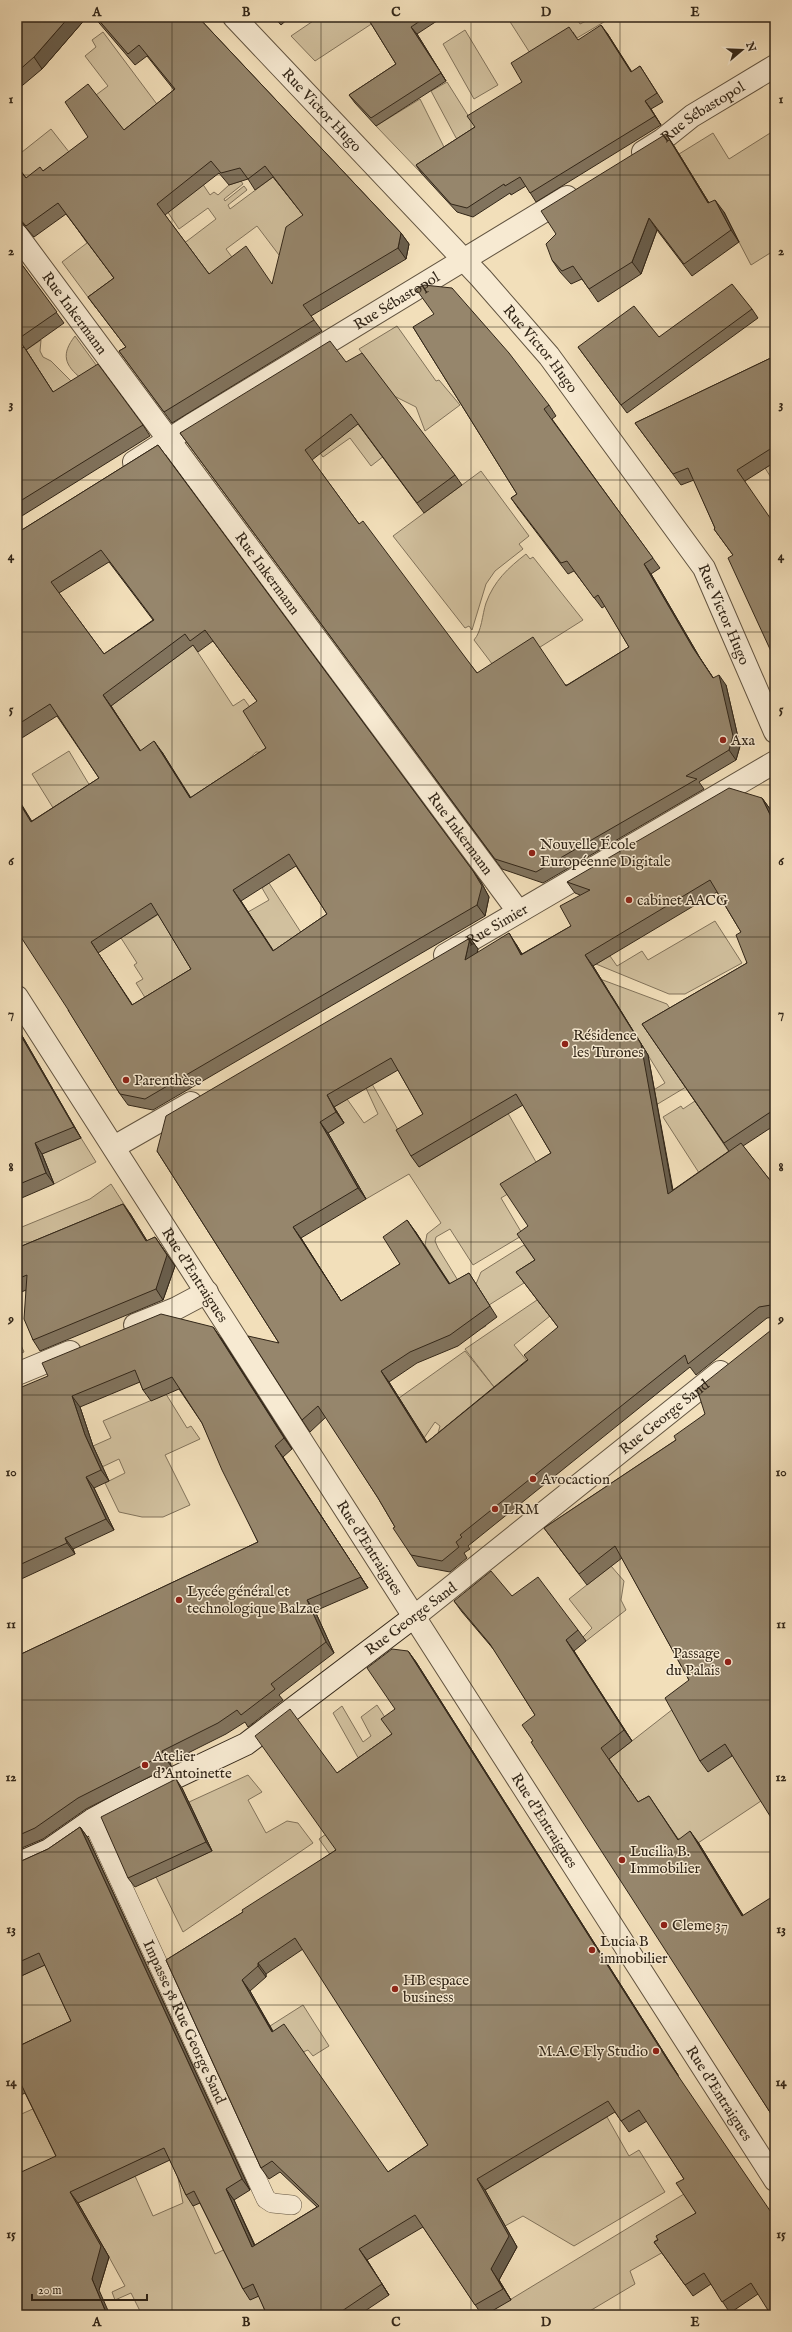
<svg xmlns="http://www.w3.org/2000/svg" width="792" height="2332" viewBox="0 0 792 2332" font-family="'IM FELL English',serif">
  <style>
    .green { fill: #d1c09e; stroke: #82735b }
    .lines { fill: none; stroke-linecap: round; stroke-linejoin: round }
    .lane-casing { stroke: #625440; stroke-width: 20 }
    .street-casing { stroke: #625440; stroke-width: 24 }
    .secondary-casing { stroke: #322618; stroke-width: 24 }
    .lane { stroke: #f7ead2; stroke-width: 19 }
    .street { stroke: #f7ead2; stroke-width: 22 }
    .secondary { stroke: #f7ead2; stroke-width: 22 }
    .wall { fill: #81735d; stroke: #322618; fill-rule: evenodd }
    .shaded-wall { fill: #695e4c; stroke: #322618 }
    .building { fill: #96866c; stroke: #322618; fill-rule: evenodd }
    .grid { fill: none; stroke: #322618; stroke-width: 1; stroke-opacity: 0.55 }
    .poi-dot { fill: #8f2418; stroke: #f7ead2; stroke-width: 1.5 }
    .labels { text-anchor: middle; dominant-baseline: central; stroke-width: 3; stroke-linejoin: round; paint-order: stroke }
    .street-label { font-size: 15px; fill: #322618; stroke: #f7ead2 }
    .poi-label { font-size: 15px; fill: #322618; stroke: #f7ead2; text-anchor: start }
    .neatline { fill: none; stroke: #322618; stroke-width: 1.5 }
    .grid-label { font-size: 13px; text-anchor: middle; font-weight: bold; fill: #322618 }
  </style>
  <rect width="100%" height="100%" fill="#f2dfba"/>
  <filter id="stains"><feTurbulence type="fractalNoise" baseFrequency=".005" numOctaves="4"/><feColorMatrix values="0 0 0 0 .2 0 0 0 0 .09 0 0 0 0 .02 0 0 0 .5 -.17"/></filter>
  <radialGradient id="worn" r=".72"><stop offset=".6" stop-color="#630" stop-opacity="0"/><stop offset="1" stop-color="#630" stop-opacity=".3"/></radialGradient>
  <!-- green -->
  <g class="green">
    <path d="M319,17H377L379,19L315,61L291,36Z"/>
    <path d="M507,17H576L580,24L594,17H608L609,19L577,38L573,32L551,86Z"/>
    <path d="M465,30L498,85L474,99L443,44Z"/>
    <path d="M103,32L165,115L132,141L96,95L108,86L85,56L96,47L92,40Z"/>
    <path d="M447,82L481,136L462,149L431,91Z"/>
    <path d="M420,99L449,157L422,174L376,126Z"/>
    <path d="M51,129L69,152L17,190V156Z"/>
    <path d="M775,130V210L770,213L775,222V250L751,265L739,242L717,216L679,154L713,133L729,159Z"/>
    <path d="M273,177L289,197L340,209L279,255L257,226L226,249L240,268L217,283L158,263L216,219L208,208L179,229L167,211L202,183L210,195L214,192L218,195L229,185L241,181L243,184L224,199L225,201L244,186L247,190L228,205L230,209Z"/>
    <path d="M67,214L122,289L96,308L62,262L87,243Z"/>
    <path d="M397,326L436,381L439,380L460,405L425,431L416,407L394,396L359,349Z"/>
    <path d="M75,336L102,373L66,413L26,350L41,340L40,351L43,357L51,361L74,384L82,379C64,365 61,354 75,336Z"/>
    <path d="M279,397L363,420L389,452L371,466L350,438L323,457Z"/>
    <path d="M775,462V484L765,468Z"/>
    <path d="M481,471L529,536L519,544L523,549L495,571L486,584L472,630L469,626L465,628L393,536Z"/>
    <path d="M526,554L530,559L533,557L583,620L499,673L474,640C482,631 482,615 486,603C494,581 508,568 526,554Z"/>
    <path d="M193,645L233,706L244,699L257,717L271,753L256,752L193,812L179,780L162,753L148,762L111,706Z"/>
    <path d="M69,751L96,796L60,819L32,774Z"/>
    <path d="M269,883L302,934L273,951L248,912L269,900L262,888Z"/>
    <path d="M159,914L201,979L149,1004L136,983L143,979L134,965L137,963L121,938Z"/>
    <path d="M715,921L742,963L685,994H669L596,964L610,956L617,966L642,951L648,960Z"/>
    <path d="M592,976L667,1004L677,1020L686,1087L501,1198L523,1235L473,1265L450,1229L436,1237L435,1241L438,1248L486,1326L479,1330L425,1245L427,1234L441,1223L409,1174L366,1199L328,1133L344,1123L334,1107L347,1099L364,1123L378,1114L366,1088L372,1084L419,1167L493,1123L463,1072L479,1063L536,1162L665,1083L612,996Z"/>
    <path d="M695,1101L731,1155L701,1176L663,1117L681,1106L683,1109Z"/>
    <path d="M81,1138L96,1162L54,1184L42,1154Z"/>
    <path d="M111,1184L131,1215L17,1263V1229L90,1199Z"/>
    <path d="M524,1245L543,1271L489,1305L476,1284L481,1272Z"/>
    <path d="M537,1300L550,1316L514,1345L531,1366L436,1440L440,1426L435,1422L424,1438L399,1398L465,1351L494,1387L465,1349Z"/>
    <path d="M17,1336L24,1352L17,1355Z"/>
    <path d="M166,1394L187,1428L191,1426L200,1439L165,1455L190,1505L163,1517H142L119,1512L105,1483L125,1473L119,1459L102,1467L93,1446L111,1438L103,1421Z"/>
    <path d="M611,1566L624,1581L621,1600L626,1610L586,1641L583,1637L592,1628L569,1599Z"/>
    <path d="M377,1705L392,1728L396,1741L339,1867L319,1839L329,1832L365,1770L333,1713L342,1706L363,1742L371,1736L361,1717Z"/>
    <path d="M673,1709L708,1771L732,1755L761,1801L686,1851L646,1814L609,1759Z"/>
    <path d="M248,1775L262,1792L248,1800L266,1833L287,1821L298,1823L313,1843L183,1932L156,1877L212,1851L189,1802Z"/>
    <path d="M47,1964L78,2032L17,2061V1978Z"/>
    <path d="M303,2005L329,2046L313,2056L308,2050L303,2052L259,2033Z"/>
    <path d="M35,2108L64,2167L17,2188V2116Z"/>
    <path d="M607,2117L629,2156L639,2150L665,2192L574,2246L523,2216L505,2226L452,2210Z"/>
    <path d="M176,2168L215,2254L238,2243L286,2315H142L131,2293L115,2300L112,2292L125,2286L104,2248L43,2218L135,2176L153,2216L183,2203Z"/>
    <path d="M684,2194L703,2224L665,2251L630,2271L635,2284L583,2315H485Z"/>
  </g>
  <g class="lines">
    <!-- lane casing -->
    <g class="lane-casing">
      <g id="lane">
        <path id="s1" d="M92,1820L266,2199L272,2203L292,2205"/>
      </g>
    </g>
    <!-- street casing -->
    <g class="street-casing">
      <g id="street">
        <path id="s2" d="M234,17L481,278L549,356L704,568L775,732"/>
        <path id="s3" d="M643,152L662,140L692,116L775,66"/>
        <path id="s4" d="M17,235L518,911"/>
        <path id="s5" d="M134,462L190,426L567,197"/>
        <path id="s6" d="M445,955L775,762"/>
        <path id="s7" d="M17,997L775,2180"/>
        <path d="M114,1147L191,1103"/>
        <path d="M135,1325L175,1309L207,1292"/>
        <path d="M17,1374L70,1352"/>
        <path id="s8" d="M415,1616L720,1372"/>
      </g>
    </g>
    <!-- secondary casing -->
    <g class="secondary-casing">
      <path id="secondary" d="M17,1864L49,1850L92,1820L132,1798L246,1744L415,1616"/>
    </g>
    <!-- lane -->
    <use href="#lane" class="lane"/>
    <!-- street -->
    <use href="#street" class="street"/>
    <!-- secondary -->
    <use href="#secondary" class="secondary"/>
  </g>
  <!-- wall -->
  <g class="wall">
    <path d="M17,17H87L42,69L17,90Z"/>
    <path d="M94,17H198L401,233L409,244L406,259L311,316L322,331L172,423L119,351L126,347L88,297L114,278L66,214L34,237L22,223L17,224V166L26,178L43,171L124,130L174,90L147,56L135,65ZM219,173L229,185L248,179L255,190L273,177L303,215L272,284L209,274L165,215Z"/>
    <path d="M274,17H290L281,25Z"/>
    <path d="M367,17H443L417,34L446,81L376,126L355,103L349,95L396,64Z"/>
    <path d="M607,33L632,72L640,66L663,102L651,109L661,125L536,202L526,186L511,195L510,193L473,217L457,212L422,174L416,165L475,127L522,82L578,40Z"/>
    <path d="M666,134L674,146L709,203L724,212L739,242L692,276L657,230L641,274L598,302L582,279L571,284L560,272L552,260Z"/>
    <path d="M17,258L64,323L26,350L53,392L143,425L150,436L17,519V351L24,347L17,338Z"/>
    <path d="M752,309L758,318L627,413L578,347L659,337Z"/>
    <path d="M413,327L549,405L556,416L552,419L660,568L651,574L700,658L713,678L726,685L740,746L736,760L699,782L704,789L543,883L502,869L180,433L346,362L455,475L462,485L424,513L358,424L312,460L359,524L477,673L567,685L629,647L605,606L602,608L574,571L568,574L518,508L511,498L517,494Z"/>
    <path d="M775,356V462L745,481L733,555L714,529L715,528L694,480L681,485L635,423Z"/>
    <path d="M158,445L473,871L481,882L489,897L485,916L153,1110L128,1105L120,1094L69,1011L32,821L99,778L57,716L17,741V533ZM109,562L153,620L104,654L59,593ZM213,641L257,701L266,748L190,798L162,752L140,751L111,706L193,645L198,652ZM296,866L327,914L273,951L241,901ZM158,914L191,969L132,1005L98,953Z"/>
    <path d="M762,798L770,809L775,819V1125L743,1146L773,1184L775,1182V1317L767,1318L696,1375L690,1367L468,1546L470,1549L464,1553L467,1558L450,1572L418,1566L411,1555L395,1527L378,1498L326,1417L310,1432L302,1420L279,1343L157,1151L470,938L478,949L477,953L516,944L522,954L571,926L580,895L575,893L567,882ZM717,892L741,932L747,963L642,1024L729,1151L673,1190L648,1055L593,966ZM398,1070L423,1114L411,1156L419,1167L523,1105L551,1153L528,1226L535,1260L516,1272L558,1327L527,1360L427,1442L389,1382L417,1363L458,1346L497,1317L469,1273L450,1284L415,1231L400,1264L341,1301L301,1238L366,1199L328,1133L344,1123L334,1107Z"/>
    <path d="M17,1027L81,1138L42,1154L54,1184L17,1200Z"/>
    <path d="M123,1204L131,1215L147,1241L155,1237L175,1266L163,1300L40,1351L33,1340L26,1290L17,1294V1248Z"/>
    <path d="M221,1338L292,1449L283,1457L368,1588L315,1611L334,1653L279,1695L283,1700L248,1727L245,1722L226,1734L170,1762L171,1766L86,1809L43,1839L17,1850V1656L258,1542L202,1423L179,1389L151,1401L143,1390L140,1382L80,1407L93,1446L109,1481L94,1488L114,1530L73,1549L75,1554L17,1581V1389Z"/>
    <path d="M705,1414L732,1756L708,1772L700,1761L689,1680L622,1558L587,1585L544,1528L676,1440Z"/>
    <path d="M512,1596L578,1630L586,1641L574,1651L632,1741L609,1759L638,1802L649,1796L678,1839L698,1842L743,1915L775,2120L533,1741L535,1715L495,1651L462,1612L454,1601Z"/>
    <path d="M408,1651L416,1662L678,2075L758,2294L730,2313L711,2284L693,2296L654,2242L696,2213L684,2179L647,2121L629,2132L615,2112L485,2190L517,2247L499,2280L511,2300L485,2315H482L423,2227L367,2260L389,2295L359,2315H267L259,2296L250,2300L243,2289L200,2203L193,2206L186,2195L170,2160L78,2203L109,2257L99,2290L17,2315L56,2156L25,2093L17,2097V2047L71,2021L45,1965L17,1978V1863L48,1849L80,1827L88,1838L250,2190L234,2200L255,2245L317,2207L280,2172L269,2179L261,2168L166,1960L243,1912L336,1850L337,1773L392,1734L395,1709ZM303,1949L428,2145L388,2172L273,2031L250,1991L266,1977V1974Z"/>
    <path d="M182,1788L212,1851L135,1887L128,1878Z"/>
  </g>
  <!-- shaded-wall -->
  <g class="shaded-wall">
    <path d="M69,17H87L42,69L34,57Z"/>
    <path d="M601,25L607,33L637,81L631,72Z"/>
    <path d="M411,27L417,34L446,81L441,73Z"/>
    <path d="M645,101L651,109L661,125Z"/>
    <path d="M666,134L674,146L717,216L708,203Z"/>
    <path d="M715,200L724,212L739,242L731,230Z"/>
    <path d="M649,218L657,230L641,274L632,262Z"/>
    <path d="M401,233L409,244L406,259L398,248Z"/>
    <path d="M644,564L651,574L700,658L720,688L693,648Z"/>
    <path d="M719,675L726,685L740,746L736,760L729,750Z"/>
    <path d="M103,695L111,706L148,762L140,751Z"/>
    <path d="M154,741L162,752L198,809L190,798Z"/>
    <path d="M17,797L39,833L17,799Z"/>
    <path d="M762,798L770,809L775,819V825Z"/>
    <path d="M473,871L481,882L489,897L485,916L477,905Z"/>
    <path d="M233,890L241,901L281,962L273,951Z"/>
    <path d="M509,933L516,944L529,966L521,955Z"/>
    <path d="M470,938L478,949L473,971L465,960Z"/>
    <path d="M91,942L98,953L140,1016L132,1005Z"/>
    <path d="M585,955L593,966L648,1055L675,1205L668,1194Z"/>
    <path d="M17,1027L81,1138L74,1127L17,1029Z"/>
    <path d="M327,1095L334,1107L344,1123L336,1112Z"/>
    <path d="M320,1122L328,1133L366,1199L358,1188Z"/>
    <path d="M35,1143L42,1154L54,1184L46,1173Z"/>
    <path d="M123,1204L131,1215L154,1252L146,1241Z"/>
    <path d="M407,1220L415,1231L457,1296L449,1284Z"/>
    <path d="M293,1227L301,1238L348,1312L341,1301Z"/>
    <path d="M155,1237L175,1266L163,1300L156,1289Z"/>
    <path d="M213,1327L221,1338L292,1449L284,1438Z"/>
    <path d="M381,1371L389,1382L434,1454L426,1443Z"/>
    <path d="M72,1396L80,1407L93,1446L109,1481L101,1470L85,1435Z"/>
    <path d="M275,1446L283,1457L368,1588L361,1577Z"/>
    <path d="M86,1477L94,1488L114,1530L106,1519Z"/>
    <path d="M65,1538L73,1549L75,1554L67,1543Z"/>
    <path d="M307,1600L315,1611L334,1653L326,1642Z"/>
    <path d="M566,1640L574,1651L632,1741L624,1730Z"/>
    <path d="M408,1651L416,1662L678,2075L670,2064Z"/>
    <path d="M162,1751L170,1762L171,1766L163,1755Z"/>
    <path d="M176,1779L182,1788L212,1851L206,1842Z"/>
    <path d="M80,1827L88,1838L250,2190L242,2179Z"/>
    <path d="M690,1831L698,1842L750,1927L742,1916Z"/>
    <path d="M258,1963L266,1974V1977L258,1966Z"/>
    <path d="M242,1980L250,1991L279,2043L272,2032Z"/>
    <path d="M477,2179L485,2190L517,2247L499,2280L511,2300L491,2269Z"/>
    <path d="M226,2189L234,2200L260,2258L252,2247Z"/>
    <path d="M70,2192L78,2203L109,2257L99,2290L110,2315H107L92,2279Z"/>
    <path d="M359,2249L367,2260L389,2295L382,2284Z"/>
  </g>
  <!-- building -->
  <g class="building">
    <path d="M17,17H69L34,57L17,72Z"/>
    <path d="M96,17H198L401,233L398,248L303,305L314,320L164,412L119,351L126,347L88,297L114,278L58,203L26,226L17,216V166L26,178L40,167L43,171L88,137L65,102L88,84L124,130L175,89L139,45L128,54ZM211,161L221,173L240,168L248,179L265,166L303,215L286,227L272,284L246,246L209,274L157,204Z"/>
    <path d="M367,17H426L411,27L441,73L371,118L349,95L396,64Z"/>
    <path d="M601,25L631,72L640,66L657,93L645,101L655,116L530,193L520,177L505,186L504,184L467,208L451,204L416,165L475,127L467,116L522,82L511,63L569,27L578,40Z"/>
    <path d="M666,134L708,203L715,200L731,230L684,264L649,218L632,262L589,289L573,266L562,271L552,260L546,244L556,234L541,211Z"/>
    <path d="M17,258L57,312L18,339L17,338Z"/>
    <path d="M732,284L752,309L621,405L578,347L634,306L659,337Z"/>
    <path d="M424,285L452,288L509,353L549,405L544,409L653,558L644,564L693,648L713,678L719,675L733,736L729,750L686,776L697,779L536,872L495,859L180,433L330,341L346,362L362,353L455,475L417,503L351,414L305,450L359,524L363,521L477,673L533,637L566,686L629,647L598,595L594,598L567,561L561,563L511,498L517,494L413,327L434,314L416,289Z"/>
    <path d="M24,347L53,392L98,364L143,425L17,503V351Z"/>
    <path d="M775,356V446L737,470L775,525V660L728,558L733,555L714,529L715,528L688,468L673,474L635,423Z"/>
    <path d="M158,445L473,871L482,886L477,905L145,1099L120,1094L68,1010L69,1011L17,931V799L31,822L99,778L50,704L17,725V533ZM101,550L154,620L104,654L51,582ZM205,630L257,701L243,711L266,748L190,798L154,741L140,751L103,695L185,634L190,641ZM289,854L327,914L273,951L233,890ZM151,903L191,969L132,1005L91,942Z"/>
    <path d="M729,788L762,798L775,825V1109L724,1143L642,1024L747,963L736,935L741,932L710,880L585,955L641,1044L668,1194L741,1143L773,1184L775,1182V1308L771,1305L759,1307L688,1364L685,1355L460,1535L462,1537L456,1542L459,1547L442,1561L411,1555L393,1528L395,1527L378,1498L318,1406L302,1420L248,1336L279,1343L157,1151L166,1116L470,938L465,960L509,933L521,955L571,926L560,906L590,890L567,882ZM391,1058L423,1114L396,1130L411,1156L516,1094L551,1153L500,1184L528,1226L517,1234L535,1260L516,1272L558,1327L524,1355L528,1360L426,1443L381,1371L410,1352L450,1335L490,1306L469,1273L449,1284L407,1220L383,1237L400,1264L341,1301L293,1227L358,1188L320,1122L336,1112L327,1095Z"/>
    <path d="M17,1029L74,1127L35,1143L46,1173L17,1185Z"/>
    <path d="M123,1204L146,1241L155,1237L167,1255L156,1289L33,1340L24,1319L27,1275L17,1279V1248Z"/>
    <path d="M161,1314L213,1327L284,1438L275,1446L361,1577L307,1600L326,1642L271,1684L275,1689L241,1715L237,1710L218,1723L162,1751L163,1755L78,1798L35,1828L17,1836V1656L258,1542L222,1470L202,1423L172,1377L143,1390L135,1370L72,1396L85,1435L101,1470L86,1477L106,1519L65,1538L67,1543L17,1566V1389L48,1376L42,1363Z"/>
    <path d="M775,1327V1824L725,1744L700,1761L665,1698L689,1680L615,1546L579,1574L544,1528L676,1440L674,1436L705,1414L697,1389Z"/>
    <path d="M491,1571L512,1596L538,1577L578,1630L566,1640L624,1730L601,1748L638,1802L649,1796L678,1840L690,1831L742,1916L775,1895V2120L531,1742L533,1741L522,1725L535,1715L490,1644L454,1601Z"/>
    <path d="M392,1649L408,1651L670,2064L775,2218V2315H771L751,2283L722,2302L704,2273L685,2285L654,2242L658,2240L656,2236L696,2213L676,2183L684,2179L639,2110L621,2121L608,2101L477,2179L509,2236L491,2269L503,2289L475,2305L415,2215L359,2249L382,2284L339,2313L340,2315H267L253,2284L243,2289L194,2191L186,2195L164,2148L70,2192L101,2246L92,2279L107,2315H17V2174L56,2156L19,2080L17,2082V2047L71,2021L39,1953L17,1963V1863L48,1849L80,1827L242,2179L226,2189L252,2247L319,2206L272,2161L261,2168L166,1960L243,1912L242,1910L336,1850L255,1736L290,1709L337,1773L392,1734L381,1719L395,1709L367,1668ZM295,1938L428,2145L388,2172L284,2024L272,2032L242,1980L258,1966V1963Z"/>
    <path d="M176,1779L206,1842L128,1878L101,1817Z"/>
  </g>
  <!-- grid -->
  <path class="grid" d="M172,17V2315M321,17V2315M471,17V2315M620,17V2315M17,175H775M17,327H775M17,480H775M17,632H775M17,785H775M17,937H775M17,1090H775M17,1242H775M17,1395H775M17,1547H775M17,1700H775M17,1852H775M17,2005H775M17,2157H775"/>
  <!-- markers -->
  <g class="poi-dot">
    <circle cx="723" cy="740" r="4"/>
    <circle cx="532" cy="853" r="4"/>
    <circle cx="629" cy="900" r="4"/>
    <circle cx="565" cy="1044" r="4"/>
    <circle cx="126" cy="1080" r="4"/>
    <circle cx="533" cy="1479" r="4"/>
    <circle cx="495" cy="1509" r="4"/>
    <circle cx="179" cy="1600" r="4"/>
    <circle cx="728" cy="1662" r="4"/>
    <circle cx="145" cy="1765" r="4"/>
    <circle cx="622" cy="1860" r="4"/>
    <circle cx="664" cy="1925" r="4"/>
    <circle cx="592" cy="1950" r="4"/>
    <circle cx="395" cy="1989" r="4"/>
    <circle cx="656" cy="2051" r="4"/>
  </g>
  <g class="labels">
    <!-- street labels -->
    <g class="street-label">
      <text stroke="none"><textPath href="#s2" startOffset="128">Rue Victor Hugo</textPath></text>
      <text stroke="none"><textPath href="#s3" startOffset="72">Rue Sébastopol</textPath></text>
      <text stroke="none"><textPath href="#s5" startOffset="308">Rue Sébastopol</textPath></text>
      <text stroke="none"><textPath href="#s4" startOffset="97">Rue Inkermann</textPath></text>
      <text stroke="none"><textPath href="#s2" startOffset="452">Rue Victor Hugo</textPath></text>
      <text stroke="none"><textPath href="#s4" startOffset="421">Rue Inkermann</textPath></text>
      <text stroke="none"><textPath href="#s2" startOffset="776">Rue Victor Hugo</textPath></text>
      <text stroke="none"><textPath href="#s4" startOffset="745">Rue Inkermann</textPath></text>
      <text stroke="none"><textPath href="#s6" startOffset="60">Rue Simier</textPath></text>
      <text stroke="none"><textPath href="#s7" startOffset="330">Rue d'Entraigues</textPath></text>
      <text stroke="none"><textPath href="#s8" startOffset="319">Rue George Sand</textPath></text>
      <text stroke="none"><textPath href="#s7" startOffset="654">Rue d'Entraigues</textPath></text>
      <text transform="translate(411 1619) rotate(-37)">Rue George Sand</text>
      <text stroke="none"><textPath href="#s7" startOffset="978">Rue d'Entraigues</textPath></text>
      <text stroke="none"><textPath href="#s1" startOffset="222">Impasse 58 Rue George Sand</textPath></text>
      <text stroke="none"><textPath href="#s7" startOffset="1302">Rue d'Entraigues</textPath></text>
    </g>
    <!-- poi labels -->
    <g class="poi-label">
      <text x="731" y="740">Axa</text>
      <text x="540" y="844">Nouvelle École<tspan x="540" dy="17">Européenne Digitale</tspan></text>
      <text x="637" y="900">cabinet AACG</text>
      <text x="573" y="1035">Résidence<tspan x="573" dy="17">les Turones</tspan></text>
      <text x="134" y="1080">Parenthèse</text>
      <text x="541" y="1479">Avocaction</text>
      <text x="503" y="1509">LRM</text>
      <text x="187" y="1591">Lycée général et<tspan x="187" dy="17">technologique Balzac</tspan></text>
      <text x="720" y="1653" text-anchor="end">Passage<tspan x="720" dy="17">du Palais</tspan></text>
      <text x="153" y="1756">Atelier<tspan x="153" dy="17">d'Antoinette</tspan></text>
      <text x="630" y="1851">Lucilia B.<tspan x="630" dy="17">Immobilier</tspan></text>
      <text x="672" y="1925">Cleme 37</text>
      <text x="600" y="1941">Lucia B<tspan x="600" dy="17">immobilier</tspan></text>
      <text x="403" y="1980">HB espace<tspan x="403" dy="17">business</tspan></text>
      <text x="648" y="2051" text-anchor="end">M.A.C Fly Studio</text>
    </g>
  </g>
  <!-- margin -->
  <rect width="792" height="2332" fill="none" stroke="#f2dfba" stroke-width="44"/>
  <!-- north arrow -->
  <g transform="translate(742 50) rotate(71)" stroke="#f7ead2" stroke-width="3" paint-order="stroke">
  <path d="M0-3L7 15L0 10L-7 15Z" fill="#322618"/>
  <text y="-6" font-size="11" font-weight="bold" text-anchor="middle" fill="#322618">N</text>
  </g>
  <!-- scale -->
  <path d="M32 2294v6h115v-6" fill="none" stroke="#322618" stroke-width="2"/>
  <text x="38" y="2294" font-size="12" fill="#322618" stroke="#f7ead2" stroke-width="3" paint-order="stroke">20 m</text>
  <rect x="22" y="22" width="748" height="2288" class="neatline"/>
  <g class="grid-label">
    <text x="97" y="16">A</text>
    <text x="246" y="16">B</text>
    <text x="396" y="16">C</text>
    <text x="546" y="16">D</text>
    <text x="695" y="16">E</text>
    <text x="11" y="103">1</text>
    <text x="781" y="103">1</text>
    <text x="11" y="255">2</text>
    <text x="781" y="255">2</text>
    <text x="11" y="408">3</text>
    <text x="781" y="408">3</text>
    <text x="11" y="560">4</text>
    <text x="781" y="560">4</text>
    <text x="11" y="713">5</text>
    <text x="781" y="713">5</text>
    <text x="11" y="865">6</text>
    <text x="781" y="865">6</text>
    <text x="11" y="1018">7</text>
    <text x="781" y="1018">7</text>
    <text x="11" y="1171">8</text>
    <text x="781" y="1171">8</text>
    <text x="11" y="1323">9</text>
    <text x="781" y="1323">9</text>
    <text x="11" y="1476">10</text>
    <text x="781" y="1476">10</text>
    <text x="11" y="1628">11</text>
    <text x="781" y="1628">11</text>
    <text x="11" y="1781">12</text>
    <text x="781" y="1781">12</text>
    <text x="11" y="1933">13</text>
    <text x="781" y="1933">13</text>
    <text x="11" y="2086">14</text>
    <text x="781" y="2086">14</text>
    <text x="11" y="2238">15</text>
    <text x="781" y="2238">15</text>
    <text x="97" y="2326">A</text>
    <text x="246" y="2326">B</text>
    <text x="396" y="2326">C</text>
    <text x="546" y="2326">D</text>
    <text x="695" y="2326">E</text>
  </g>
  <rect width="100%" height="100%" filter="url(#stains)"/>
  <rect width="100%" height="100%" fill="url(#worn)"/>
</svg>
